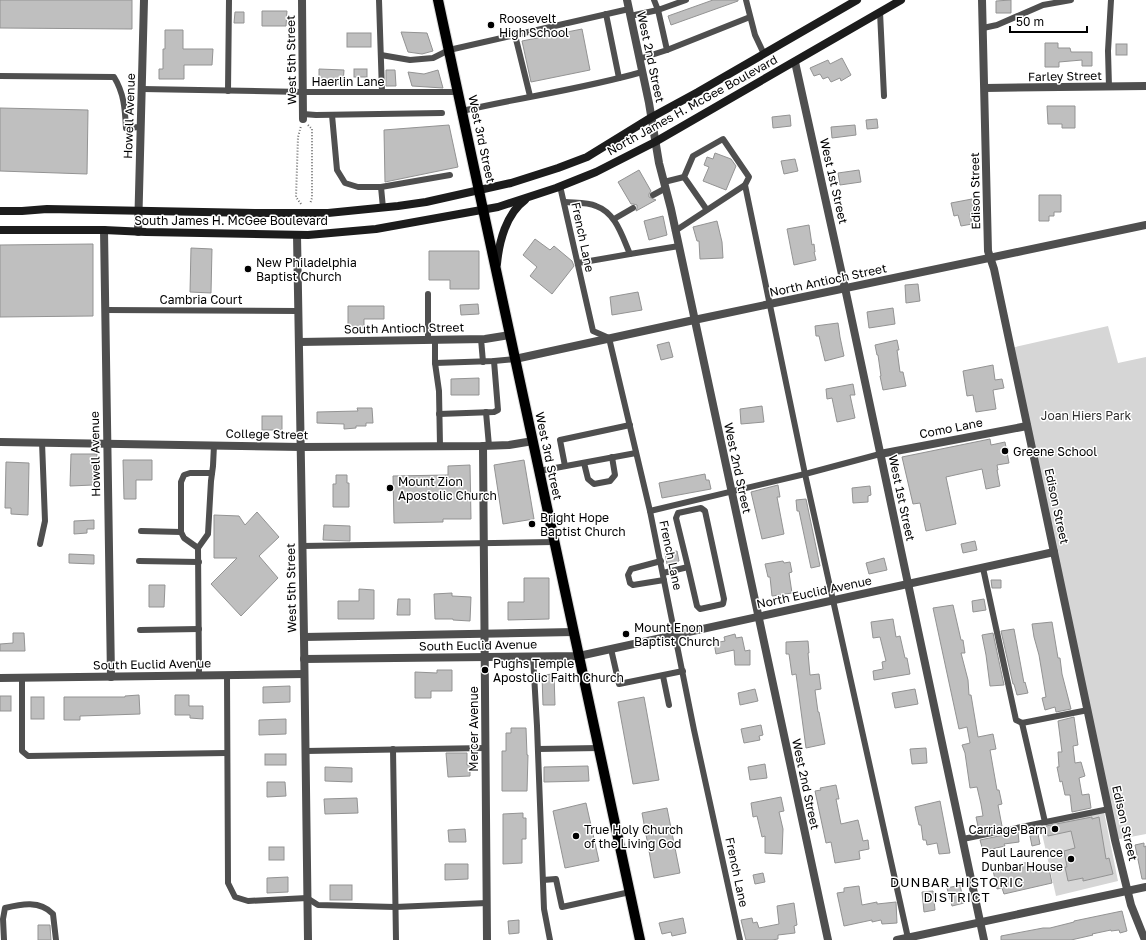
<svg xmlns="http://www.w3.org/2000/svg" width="1146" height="940" viewBox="0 0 1146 940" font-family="'Golos Text',sans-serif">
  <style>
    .green { fill: #d6d6d6 }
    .building { fill: #bfbfbf; stroke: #939393 }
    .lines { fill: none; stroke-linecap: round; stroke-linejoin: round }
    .primary-casing { stroke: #dbdbdb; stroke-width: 12 }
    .path { stroke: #717171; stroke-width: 2; stroke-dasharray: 1 2; stroke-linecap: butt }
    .lane { stroke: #4f4f4f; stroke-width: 6 }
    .street { stroke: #4f4f4f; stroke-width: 8 }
    .secondary { stroke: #1c1c1c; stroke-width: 8 }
    .primary { stroke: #000; stroke-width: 10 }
    .poi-dot { fill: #000; stroke: #fff; stroke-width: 1.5 }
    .labels { text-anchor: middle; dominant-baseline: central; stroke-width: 3; stroke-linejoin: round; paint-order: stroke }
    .poi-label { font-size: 12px; fill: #000; stroke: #fff; text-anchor: start }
    .street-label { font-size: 12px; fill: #000; stroke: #fff }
    .park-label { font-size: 12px; fill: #2d2d2d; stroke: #fff }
    .neighbourhood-label { font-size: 13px; letter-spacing: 1px; fill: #000; stroke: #fff }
  </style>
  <rect width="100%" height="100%" fill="#fff"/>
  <!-- green -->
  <g class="green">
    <path d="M1108,326L1118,363L1146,357V834L1115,840L1011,348Z"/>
    <path d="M1104,812L1118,881L1056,896L1040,825Z"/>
  </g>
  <!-- building -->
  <g class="building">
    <path d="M0,0H132V29L0,28Z"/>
    <path d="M713,0H738V1L671,25L668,16Z"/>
    <path d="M1011,0V13H996V1Z"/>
    <path d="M262,11H287L286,26H262Z"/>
    <path d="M235,12H244V23H234Z"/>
    <path d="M582,29L590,70L531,82L522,41Z"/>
    <path d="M165,30H183V49H213L212,65H184V79H159V69H163V49H165Z"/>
    <path d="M401,32L427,33L433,51L422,54L408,52Z"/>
    <rect x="347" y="33" width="24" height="14"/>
    <path d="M1045,43H1058V48H1070L1071,52H1092V66H1082V60L1059,62V67H1045Z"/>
    <rect x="1116" y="44" width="11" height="11"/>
    <path d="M842,58L851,75L841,81L840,78L831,82L828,77L823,79L820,74L814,76L810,68L828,60L830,64Z"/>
    <path d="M319,69L344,70L343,84H319Z"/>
    <rect x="354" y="69" width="13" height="8"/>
    <path d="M386,70H395L396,86H386Z"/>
    <path d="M438,70L443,88L412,86L408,72L424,74Z"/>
    <path d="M1047,106H1075V128H1062V124H1048Z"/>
    <path d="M0,108L88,110L87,174L0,171Z"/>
    <path d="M790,115L791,126L773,128L772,117Z"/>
    <path d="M877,119L878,128L867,129L866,120Z"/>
    <path d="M449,125L458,167L385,182L384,130Z"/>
    <path d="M855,125L856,135L832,138L831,127Z"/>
    <path d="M715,153L731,159L736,166L726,190L703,181L709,167L704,165L707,157L713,159Z"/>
    <path d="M795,159L798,171L784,174L781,161Z"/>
    <path d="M639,170L651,191L649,194V197L656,200L636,211L637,208V205L633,204H631L618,182Z"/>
    <path d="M859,170L861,182L840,185L838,173Z"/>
    <path d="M1039,195H1061V212H1054V216H1049V221H1039Z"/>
    <path d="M972,199L974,212L970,213L972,224L961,226L958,215L954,216L951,203Z"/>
    <path d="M663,216L667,235L649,240L644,221Z"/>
    <path d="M717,221L722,242L723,258L700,259L699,241H697L693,227Z"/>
    <path d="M809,225L812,245L814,244L815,252H814L816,260L794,265L787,229Z"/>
    <path d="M535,239L550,250L554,246L572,261L574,266L552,294L530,276L537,267L523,255Z"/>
    <path d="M93,244V316L0,317V245Z"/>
    <path d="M191,248L212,249L211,293L190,292Z"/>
    <path d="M429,251H479V289H450V280H429Z"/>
    <path d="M918,284L920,301L906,303L905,285Z"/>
    <path d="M638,292L642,310L612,315L610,297Z"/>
    <path d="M478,304L479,314L461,315L460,305Z"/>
    <path d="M348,306H384V319H364V328H348Z"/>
    <path d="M893,308L895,324L869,328L867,312Z"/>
    <path d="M838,323L840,337L844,356L825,361L819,336H816L815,326Z"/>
    <path d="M897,340L899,350H897L900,372H903L906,386L883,390L880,376H881L878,355H877L875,345Z"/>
    <path d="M669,342L673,357L661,360L657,345Z"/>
    <path d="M993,365L995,380L1002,379L1004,388L993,390L996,409L976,412L973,395L967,396L963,371Z"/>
    <path d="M479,378V395H451V379Z"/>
    <path d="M853,384L855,395H850L855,418L837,422L832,398L827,399L826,389Z"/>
    <path d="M762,406L764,422L741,424L740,409Z"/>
    <path d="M357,408H372L373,423H366V426H356V428L344,429V424L317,423V412L358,411Z"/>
    <rect x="262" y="416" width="20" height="14"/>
    <path d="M990,439L991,445L1005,442L1009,463L997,465L998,470H997L1000,486L986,489L982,469L946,477L956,524L926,531L920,503L913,504L902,457Z"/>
    <path d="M71,454H97V470H93V485L70,486Z"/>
    <path d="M123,460H152V480H136V499H124Z"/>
    <path d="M524,460L534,519L503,524L494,465Z"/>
    <path d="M6,462L29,463L28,515L11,514V508H5Z"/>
    <path d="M470,465L471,519H443V522L394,523L393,476L448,475V466Z"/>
    <path d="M705,474L706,480H709L711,489L662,498L659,483Z"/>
    <path d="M336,475H347V483H349V507H333V484H336Z"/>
    <path d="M778,485L780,497H777L784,534L762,539L751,492Z"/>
    <path d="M870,486L871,495L868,496V502L853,503L852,488Z"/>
    <path d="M806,499L820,566L811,568L799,511H797L796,500Z"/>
    <path d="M257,512L279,537L259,556L278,578L241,616L211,584L237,558H214V515L239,516L245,525Z"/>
    <path d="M94,520V529H87V533L74,534V521Z"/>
    <path d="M324,525L350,526V541L323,540Z"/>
    <path d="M975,541L977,550L963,553L961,544Z"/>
    <path d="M677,551L679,561L667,564L665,553Z"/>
    <path d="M69,554L94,555V564L69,563Z"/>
    <path d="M884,558L887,570L869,574L866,563Z"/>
    <path d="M783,561L784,563L790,562L792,572L789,573L792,593L772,596L770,577H768L765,564Z"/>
    <path d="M524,578H549V619L508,620V602H524Z"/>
    <path d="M991,580H1001V588H992Z"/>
    <path d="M149,585H165L164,607H149Z"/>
    <path d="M359,589L374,590V619H338V601H359Z"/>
    <path d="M452,593V596L471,597L470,621L453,620V619H435L434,594Z"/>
    <path d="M398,599H410V615H397Z"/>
    <path d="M984,599L986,610L973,612L972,601Z"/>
    <path d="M953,605L961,640H963L965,653H961L968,680L969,695H971L978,737L993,734L996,749L990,750L997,790H999L1002,804L998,805L1002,826L979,831L976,817L983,816L981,804L977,787L970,788L965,753L962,745L970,743L967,727L959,729L933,608Z"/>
    <path d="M893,619L896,637L900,636L905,658H907L910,674L874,680L873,671L883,669L882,662L886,661L880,637L873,638L871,622Z"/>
    <path d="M1052,622L1058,658H1060L1062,674L1071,709L1056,712L1055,707L1045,710L1042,698L1046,697L1039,655L1034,637L1032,624Z"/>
    <path d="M1014,629L1024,683L1025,682L1028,693L1017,695L1014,684H1013L1001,631Z"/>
    <path d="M13,633H24L25,651H0V644L13,643Z"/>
    <path d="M993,633L1004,685L990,686L986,655L982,635Z"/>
    <path d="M735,634L736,638L742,637L745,651L750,650V665H735L734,650L716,654L714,643L725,641L724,637Z"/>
    <path d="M808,641L809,653H808L810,675L819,674L821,689L815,690L818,712H819L825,744L806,748L796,674L792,675L789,654H786V642Z"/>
    <path d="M437,670H452V691H431V698H415V672L437,673Z"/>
    <path d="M554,674L555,705H543L542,675Z"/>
    <path d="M290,686V702L263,703V687Z"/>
    <path d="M755,689L758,701L740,705L738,693Z"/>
    <path d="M915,689L918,704L895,708L892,693Z"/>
    <path d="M139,695L140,714L80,716V720H64V697H125V696Z"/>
    <path d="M175,695H189V706H203V719L190,718V715H175Z"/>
    <rect x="0" y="696" width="11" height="15"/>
    <rect x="31" y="697" width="13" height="22"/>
    <path d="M644,697L659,780L633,784L618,702Z"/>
    <path d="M1074,717L1078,745L1073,746L1075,763L1081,762L1085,776L1079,778L1082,795L1089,794L1091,808L1072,812L1070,795H1065L1062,781L1060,782L1057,767H1059L1058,752H1062L1058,721Z"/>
    <path d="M286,719V734L259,735V720Z"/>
    <path d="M761,725L763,735L759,736L760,740L744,743L741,729Z"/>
    <path d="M511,728H526L527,755H528L527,791H502V751H506V733H511Z"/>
    <path d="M926,748L927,763L912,764L910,749Z"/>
    <path d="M446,753H467V765H470V776L448,777Z"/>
    <rect x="265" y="754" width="21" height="11"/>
    <path d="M765,764L767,778L750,780L748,767Z"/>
    <path d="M588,766L589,781L544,782V767Z"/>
    <path d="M325,767L352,768V782L325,781Z"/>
    <path d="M267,782H285L286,796L267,797Z"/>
    <path d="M836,785L839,799H836L841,824L858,820L863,841L868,840L869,849L859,851L860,859L835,863L831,842L826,843L815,791L821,790L820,788Z"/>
    <path d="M781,797L784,811L779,812L783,829L782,854L765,853V836L762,837L757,816L753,817L751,803Z"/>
    <path d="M357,798L358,813L325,814L324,799Z"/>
    <path d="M940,801L950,853L939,854L937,843L927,845L926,840H923L921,825H919L915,807Z"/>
    <path d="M586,803L599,861L565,868L553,811Z"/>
    <path d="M667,808L680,873L654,878L642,813Z"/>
    <path d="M523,813V818H526V839H522V863L503,864V814Z"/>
    <path d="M1092,817V819L1099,817L1106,859L1109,858L1113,874L1083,881V878L1068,881L1065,867H1067L1064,851L1075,848L1071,831L1048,836L1046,826Z"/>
    <path d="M465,829L466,842H449L448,830Z"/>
    <path d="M1018,832L1019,842L1004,844L1005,846L983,851L980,840Z"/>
    <path d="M1038,834L1040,844L1032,846L1030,836Z"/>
    <path d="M1144,843V847L1146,846V879H1142L1135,845Z"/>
    <rect x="269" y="847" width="15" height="13"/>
    <path d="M1029,862L1030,868L1048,864L1052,883L1004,894L1002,888L997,889L993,870Z"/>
    <path d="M445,864H468V879L445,880Z"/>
    <path d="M763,873L765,882L755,884L753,875Z"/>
    <path d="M288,877V892L267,893V878Z"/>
    <rect x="330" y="885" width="22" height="15"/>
    <path d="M960,885L964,903L952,906L947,888Z"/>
    <path d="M859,886L862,905L877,902V904L896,902L897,923L882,924L881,920L872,922V920L844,926L837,893L844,892V888Z"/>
    <path d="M933,891L935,910L924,912L922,892Z"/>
    <path d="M794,903L797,925L794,926L795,933L778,935V939L772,940H746L741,920L752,918L753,923L757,922L759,928L779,924L777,906Z"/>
    <path d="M1122,911L1127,931L1120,933L1119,930L1111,931V930L1092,934L1093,935L1071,940H1001V936L1043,928H1050L1074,922V921Z"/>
    <path d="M683,918L686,933L672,936L671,932L662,934L659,923Z"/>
    <path d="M519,920V933L509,934L508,921Z"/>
    <path d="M38,925H50L51,940H38Z"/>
  </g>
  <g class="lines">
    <!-- primary casing -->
    <g class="primary-casing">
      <path id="primary" d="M438,0C506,313 572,627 640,940"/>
    </g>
    <!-- path -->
    <g class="path">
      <path d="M308,125L312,129V198L310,204"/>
      <path d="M301,204L296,197L298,137L301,126"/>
    </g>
    <!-- lane -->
    <g class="lane">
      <path d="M379,0L382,92"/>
      <path d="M654,0L658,10L686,0"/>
      <path d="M746,0L755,35L764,54"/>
      <path d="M880,12L884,96"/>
      <path d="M606,14L619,78"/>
      <path d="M630,16L658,10L667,50L639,59"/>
      <path d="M983,28L997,25L1043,5L1071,0"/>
      <path d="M515,35L530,96"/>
      <path d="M667,50L750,17"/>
      <path d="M381,55L410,60L433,58L449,50L629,9"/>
      <path d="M0,76L114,77C124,93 125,109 126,128L140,127"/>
      <path d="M1109,87L1108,51L1111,0"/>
      <path d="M142,89L303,92H458"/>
      <path d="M228,91L229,0"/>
      <path d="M462,111C522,97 583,89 642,72"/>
      <path d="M303,114L316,115L442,113"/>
      <path d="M332,115L337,170L345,183L358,187H381L450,175"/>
      <path d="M664,182L684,177"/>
      <path d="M745,185L805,474L908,938"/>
      <path d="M560,186L593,331L609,338L650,511L694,730L740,940"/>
      <path d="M381,187L383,208"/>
      <path d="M653,195L666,188"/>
      <path d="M565,202C574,203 587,202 596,206C616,213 622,236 630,254L679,246"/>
      <path d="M614,219L633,208"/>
      <path d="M675,231L707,210L684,177L693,156L723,139L749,177L745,185L707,210"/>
      <path d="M578,263L630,254"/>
      <path d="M428,294V340"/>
      <path d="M105,310L298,311"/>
      <path d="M481,339L483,362"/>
      <path d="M435,340V363L439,391L440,446"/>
      <path d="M435,363L494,361L515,359"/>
      <path d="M486,412L489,446"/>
      <path d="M439,414L494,412L498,410L494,361"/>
      <path d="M584,463L588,479L594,484L610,481L615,475L612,457"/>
      <path d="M565,466L560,440L630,425"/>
      <path d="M539,471L636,453"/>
      <path d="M650,511L805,474L880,454"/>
      <path d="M141,531L181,532"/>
      <path d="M40,544L45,521L42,442"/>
      <path d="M302,546L554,542"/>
      <path d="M198,548L184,538L181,532V482L184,475L190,473H212"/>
      <path d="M139,561L199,562"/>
      <path d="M661,561L631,569L628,575L630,583L633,585L664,580"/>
      <path d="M983,568L1016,720L1022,723L1088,710"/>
      <path d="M663,573L688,567L676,518L678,513L701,508L705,511L724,599L723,604L700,609L697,606L688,567"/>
      <path d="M140,630L199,629"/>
      <path d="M611,649L619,684L683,671"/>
      <path d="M533,657L537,726L544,909L550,940"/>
      <path d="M227,675L228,883L235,897L248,901L307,898L318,905L395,907L487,903"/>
      <path d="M199,676L198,548L208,534L211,481L213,466L214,445"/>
      <path d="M663,676L669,705"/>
      <path d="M22,678V751L28,756L227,753"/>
      <path d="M1022,723L1045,822"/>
      <path d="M393,749L396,940"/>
      <path d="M538,749L599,748"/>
      <path d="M305,751L486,748"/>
      <path d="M963,839L1109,809"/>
      <path d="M543,880L556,879L562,907L630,892"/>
      <path d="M4,940L3,919L5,908C21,904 40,900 53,914L56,940"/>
    </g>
    <!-- street -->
    <g class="street">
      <path d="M302,0L303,119"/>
      <path d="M627,0L649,103L659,163L671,209L828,940"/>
      <path d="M982,0L988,251L994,269L1115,840L1131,905L1145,940"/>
      <path d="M795,62L845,288L984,940"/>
      <path d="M985,88L1146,86"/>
      <path d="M104,230L111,677"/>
      <path d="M138,232L144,0"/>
      <path d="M297,235L304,637L308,940"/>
      <path d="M299,342L485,339L510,335"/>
      <path d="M515,359L694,320L1146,225"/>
      <path d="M0,442L301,447L483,446L509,445L533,441"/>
      <path d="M483,446L487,940"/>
      <path d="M880,454L1027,426"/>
      <path d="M304,637L574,632"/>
      <path d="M304,659L579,656L1054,552"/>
      <path d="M0,678L304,674"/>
      <path d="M897,940L1146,887"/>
    </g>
    <!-- secondary -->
    <g class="secondary">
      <path d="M0,211H22L47,209L255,213H328L398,206L426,202L511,183L558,168L587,157L652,117L698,92L857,0"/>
      <path d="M0,230H104L146,232L308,235L376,229L498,207L556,188L596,172L655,142L901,0"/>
      <path d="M497,264C499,242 506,214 525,200"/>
    </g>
    <!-- primary -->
    <use href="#primary" class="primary"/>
  </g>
  <!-- markers -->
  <g class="poi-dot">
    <circle cx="491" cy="25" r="4"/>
    <circle cx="248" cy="269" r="4"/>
    <circle cx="1005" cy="451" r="4"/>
    <circle cx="390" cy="488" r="4"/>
    <circle cx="532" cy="524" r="4"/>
    <circle cx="626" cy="634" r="4"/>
    <circle cx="485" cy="670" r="4"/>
    <circle cx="1055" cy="829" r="4"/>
    <circle cx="576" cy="836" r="4"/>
    <circle cx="1071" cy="859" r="4"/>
  </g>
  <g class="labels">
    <!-- poi labels -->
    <g class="poi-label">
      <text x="499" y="18">Roosevelt<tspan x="499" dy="14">High School</tspan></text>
      <text x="256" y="262">New Philadelphia<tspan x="256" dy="14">Baptist Church</tspan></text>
      <text x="1013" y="451">Greene School</text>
      <text x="398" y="481">Mount Zion<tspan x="398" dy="14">Apostolic Church</tspan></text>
      <text x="540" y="517">Bright Hope<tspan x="540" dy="14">Baptist Church</tspan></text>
      <text x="634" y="627">Mount Enon<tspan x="634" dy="14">Baptist Church</tspan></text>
      <text x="493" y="663">Pughs Temple<tspan x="493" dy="14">Apostolic Faith Church</tspan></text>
      <text x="584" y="829">True Holy Church<tspan x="584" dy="14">of the Living God</tspan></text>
      <text x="1047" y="829" text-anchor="end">Carriage Barn</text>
      <text x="1063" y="852" text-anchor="end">Paul Laurence<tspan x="1063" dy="14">Dunbar House</tspan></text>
    </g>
    <!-- street labels -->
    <g class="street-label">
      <text transform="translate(651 57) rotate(78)">West 2nd Street</text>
      <text transform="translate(291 60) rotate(-91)">West 5th Street</text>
      <text transform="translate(1065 76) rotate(-1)">Farley Street</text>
      <text x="348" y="81">Haerlin Lane</text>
      <text transform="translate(692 105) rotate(-29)">North James H. McGee Boulevard</text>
      <text transform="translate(129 116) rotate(-88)">Howell Avenue</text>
      <text transform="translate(482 139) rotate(78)">West 3rd Street</text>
      <text transform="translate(834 181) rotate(77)">West 1st Street</text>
      <text transform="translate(975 191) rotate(-91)">Edison Street</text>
      <text x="231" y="220">South James H. McGee Boulevard</text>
      <text transform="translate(583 237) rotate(78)">French Lane</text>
      <text transform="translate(828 280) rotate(-12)">North Antioch Street</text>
      <text x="201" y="299">Cambria Court</text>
      <text transform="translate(404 328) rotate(-1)">South Antioch Street</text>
      <text transform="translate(951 428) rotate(-11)">Como Lane</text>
      <text transform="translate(267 434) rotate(1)">College Street</text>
      <text transform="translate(95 454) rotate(-91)">Howell Avenue</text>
      <text transform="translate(549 456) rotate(78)">West 3rd Street</text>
      <text transform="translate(738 468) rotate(78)">West 2nd Street</text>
      <text transform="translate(902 498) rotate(78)">West 1st Street</text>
      <text transform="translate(1057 506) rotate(78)">Edison Street</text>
      <text transform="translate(671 555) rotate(78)">French Lane</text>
      <text transform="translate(291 588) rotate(-91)">West 5th Street</text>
      <text transform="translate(814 592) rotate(-12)">North Euclid Avenue</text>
      <text transform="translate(478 645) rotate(-1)">South Euclid Avenue</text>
      <text transform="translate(152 664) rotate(-1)">South Euclid Avenue</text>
      <text transform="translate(473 729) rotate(-90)">Mercer Avenue</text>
      <text transform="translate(806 784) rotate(78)">West 2nd Street</text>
      <text transform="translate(1125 823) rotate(77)">Edison Street</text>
      <text transform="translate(737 872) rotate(78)">French Lane</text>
    </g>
    <!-- park labels -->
    <g class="park-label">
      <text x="1086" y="415">Joan Hiers Park</text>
    </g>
    <!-- neighbourhood labels -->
    <g class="neighbourhood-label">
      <text x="957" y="882">DUNBAR HISTORIC<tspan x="957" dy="15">DISTRICT</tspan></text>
    </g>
  </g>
  <!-- scale -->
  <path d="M1010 26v6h77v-6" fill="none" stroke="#000000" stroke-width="2"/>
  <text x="1016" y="26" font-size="12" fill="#000000" stroke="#ffffff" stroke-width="3" paint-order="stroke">50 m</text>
</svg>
